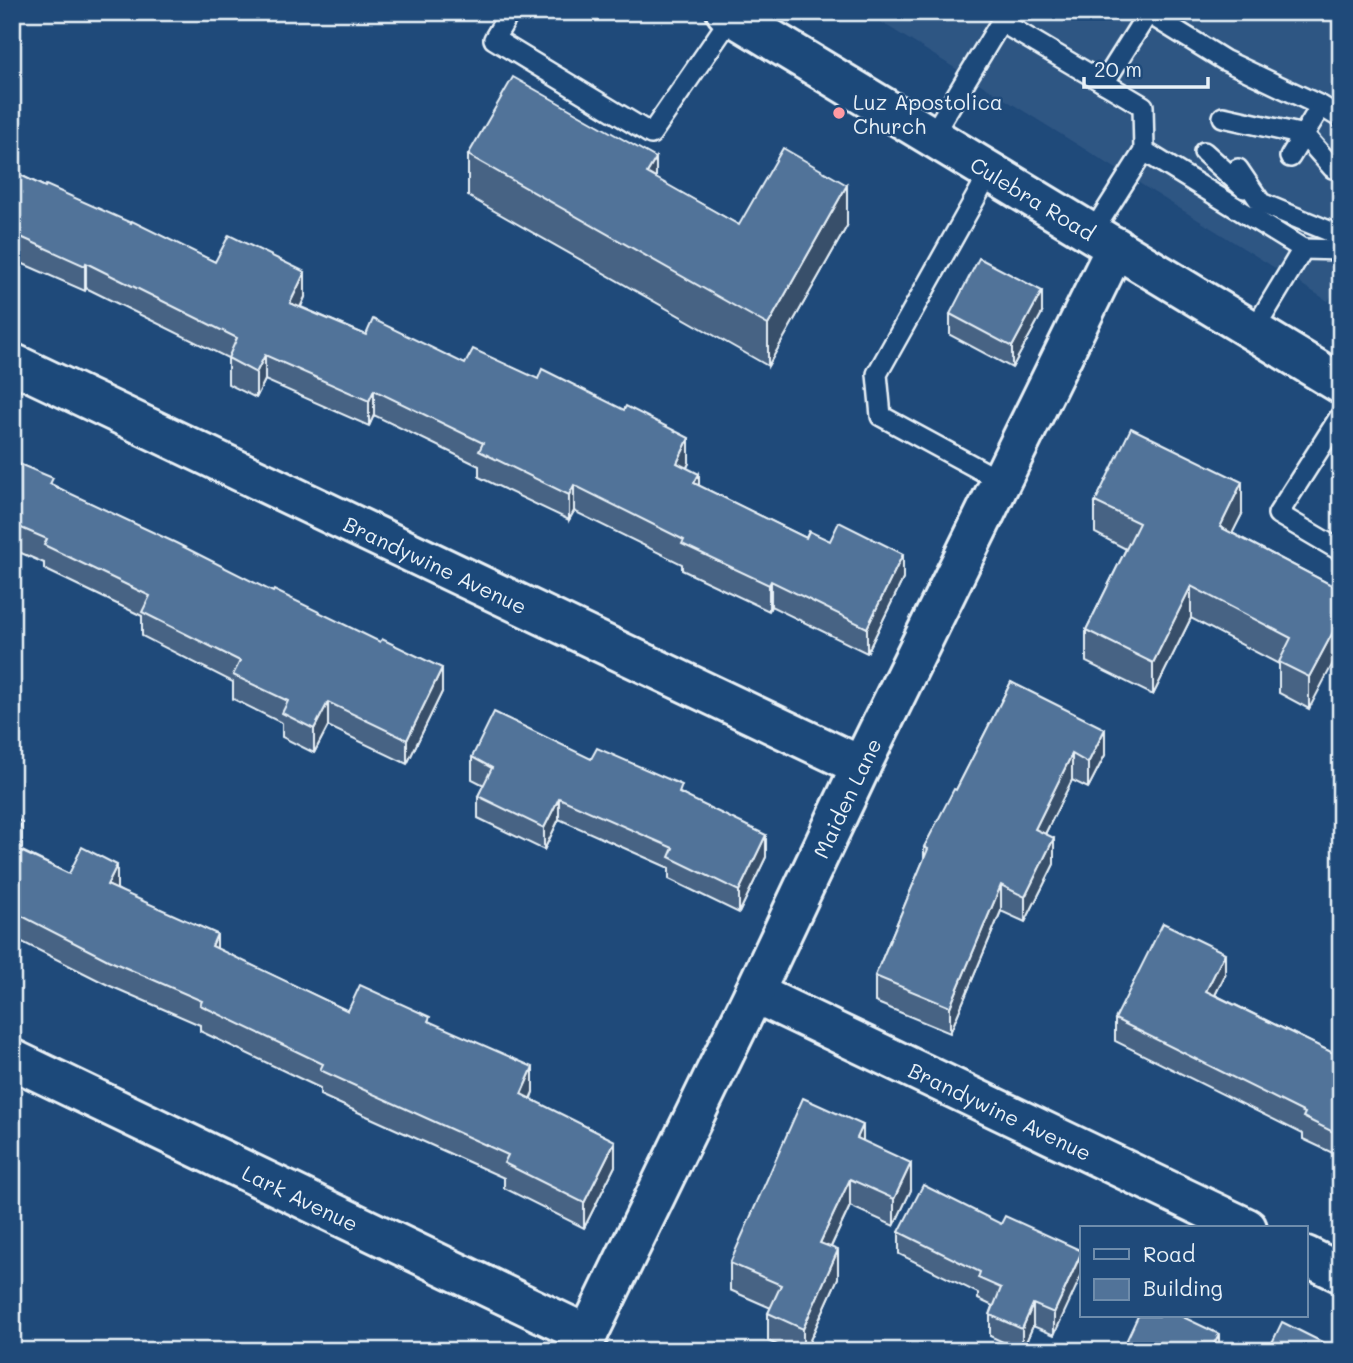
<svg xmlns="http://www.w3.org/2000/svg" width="1353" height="1363" viewBox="0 0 1353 1363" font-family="Mali,sans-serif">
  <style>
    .built { fill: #2e5683 }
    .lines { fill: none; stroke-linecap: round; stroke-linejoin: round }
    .service-casing { stroke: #e8f1f8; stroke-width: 24 }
    .minor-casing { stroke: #e8f1f8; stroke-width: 44 }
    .secondary-casing { stroke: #e8f1f8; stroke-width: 44 }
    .service { stroke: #1f4a7a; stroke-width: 19 }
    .minor { stroke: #1f4a7a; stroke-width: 38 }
    .secondary { stroke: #1f4a7a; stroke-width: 38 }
    .wall { fill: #466384; stroke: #e8f1f8; stroke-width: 2 }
    .shaded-wall { fill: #39506b; stroke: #e8f1f8; stroke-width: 2 }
    .building { fill: #517399; stroke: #e8f1f8; stroke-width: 2 }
    .poi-dot { fill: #ff9aa2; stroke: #1f4a7a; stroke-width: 2.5 }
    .labels { text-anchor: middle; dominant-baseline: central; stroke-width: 5; stroke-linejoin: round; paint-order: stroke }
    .poi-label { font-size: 21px; fill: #e8f1f8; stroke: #1f4a7a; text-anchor: start }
    .street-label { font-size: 21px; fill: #e8f1f8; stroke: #1f4a7a }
  </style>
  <rect width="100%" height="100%" fill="#1f4a7a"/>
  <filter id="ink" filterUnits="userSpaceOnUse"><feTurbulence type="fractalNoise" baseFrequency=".0143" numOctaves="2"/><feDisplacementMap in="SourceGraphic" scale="14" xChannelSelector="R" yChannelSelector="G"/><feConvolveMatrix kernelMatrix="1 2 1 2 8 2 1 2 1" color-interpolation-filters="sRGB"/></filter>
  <g filter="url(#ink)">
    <!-- built -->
    <path class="built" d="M865,12H1341V281L1328,301Z"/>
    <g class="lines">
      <!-- service casing -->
      <g class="service-casing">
        <g id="service">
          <path d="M510,12L494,39L651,134L732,16"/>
          <path d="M1001,22L1143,106L1144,151L1092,233"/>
          <path d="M1104,83L1148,13L1224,60L1321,106L1290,157"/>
          <path d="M1321,106L1341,118"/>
          <path d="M1223,117L1304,135L1333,168"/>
          <path d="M932,136L1007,12"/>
          <path d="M1144,151L1303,249L1253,332"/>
          <path d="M1204,152L1244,188"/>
          <path d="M1238,169L1261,203L1341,236"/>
          <path d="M990,172L877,374L881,416L1001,481"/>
          <path d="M1303,249L1341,250"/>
          <path d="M1341,415L1278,514L1341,551"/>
        </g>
      </g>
      <!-- minor casing -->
      <g class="minor-casing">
        <g id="minor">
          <path id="s1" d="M12,363L861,766"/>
          <path id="s2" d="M754,993L1247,1228"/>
          <path id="s3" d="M12,1059L588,1335"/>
          <path d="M1306,1256L1341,1273"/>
          <path id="s4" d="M580,1351L754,993L861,766L1116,247"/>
        </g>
      </g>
      <!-- secondary casing -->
      <g class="secondary-casing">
        <g id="secondary">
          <path id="s5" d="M726,12L1341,384"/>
        </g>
      </g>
      <!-- service -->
      <use href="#service" class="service"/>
      <!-- minor -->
      <use href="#minor" class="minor"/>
      <!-- secondary -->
      <use href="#secondary" class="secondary"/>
    </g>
    <!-- wall -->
    <g class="wall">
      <path d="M468,155L656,179L739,225L847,226L768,366L468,196Z"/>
      <path d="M12,171L45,187L215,262L305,297L301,307L366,335L465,364L689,463L687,468L699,486L806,538L903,579L867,653L771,606L769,611L682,570V564L574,511L569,520L479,477V466L374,415L369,426L265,380L256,398L228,384V358L86,288L85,291L12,259Z"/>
      <path d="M1042,313L1012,368L950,335V314Z"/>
      <path d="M12,461L53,485L442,692L407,764L328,726L314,753L282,737V723L233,699V682L142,636V616L44,569V563L12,549Z"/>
      <path d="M1095,502L1242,514L1232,533L1341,590L1309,709L1279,693V664L1191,618L1153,695L1086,662V630L1126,549L1095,533Z"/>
      <path d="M1011,682L1105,755L1088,788L1072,780L1045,834L1054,864L1025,922L1001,911L950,1033L875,1002V976L924,859V847L956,790Z"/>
      <path d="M472,757L591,759L682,794L766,857L739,913L669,879V868L559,819L544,850L478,818V796L484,785L472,779Z"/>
      <path d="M12,817L22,847L20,850L69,874L117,889L217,949L348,1011L430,1022L533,1092L531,1098L615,1166L584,1228L504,1188V1178L320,1095V1088L200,1031V1025L108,985L12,937Z"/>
      <path d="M1225,975L1215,995L1339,1056L1341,1051V1157L1303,1139V1134L1115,1041V1019Z"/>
      <path d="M863,1141L911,1190L894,1226L850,1206L831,1247L838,1278L805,1351H791L768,1341V1313L771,1308L730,1290V1263Z"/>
      <path d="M1001,1224L1082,1251L1054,1335L1033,1326L1022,1351L990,1336V1315L993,1306L978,1299V1293L899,1254V1232Z"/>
    </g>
    <!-- shaded-wall -->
    <g class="shaded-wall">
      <path d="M656,158V198L647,173Z"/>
      <path d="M847,185V226L768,366V325Z"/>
      <path d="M86,263V288L85,291V266Z"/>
      <path d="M305,272V297L290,328V303Z"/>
      <path d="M1042,291V313L1012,368V347Z"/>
      <path d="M265,355V380L256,398V373Z"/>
      <path d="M374,390V415L369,426V401Z"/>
      <path d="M689,438V463L677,488V463Z"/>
      <path d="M699,474V499L694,483Z"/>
      <path d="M1242,482V514L1220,558V527Z"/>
      <path d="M574,485V511L569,520V495Z"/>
      <path d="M903,554V579L867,653V628Z"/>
      <path d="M771,581V606L769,611V585Z"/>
      <path d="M1191,586V618L1153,695V663Z"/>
      <path d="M1341,617V648L1309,709V677Z"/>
      <path d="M442,668V692L407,764V740Z"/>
      <path d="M328,702V726L314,753V729Z"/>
      <path d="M1105,729V755L1088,788V763Z"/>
      <path d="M1072,754V780L1035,854V829Z"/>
      <path d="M559,798V819L544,850V828Z"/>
      <path d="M22,822V847L12,866V841Z"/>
      <path d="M766,835V857L739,913V891Z"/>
      <path d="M1054,838V864L1025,922V897Z"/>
      <path d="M117,865V890L107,885Z"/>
      <path d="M1001,885V911L950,1033V1007Z"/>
      <path d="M217,934V960L212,946Z"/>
      <path d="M1225,953V975L1206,1013V991Z"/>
      <path d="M533,1067V1092L521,1119V1094Z"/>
      <path d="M863,1125V1152L857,1138Z"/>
      <path d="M615,1141V1166L584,1228V1203Z"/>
      <path d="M911,1163V1190L894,1226V1199Z"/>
      <path d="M850,1179V1206L820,1270V1243Z"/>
      <path d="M838,1250V1278L805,1351H803V1329Z"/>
      <path d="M1082,1252V1274L1054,1335V1313Z"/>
      <path d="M1033,1304V1326L1022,1351V1329Z"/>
      <path d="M1219,1334V1351H1210Z"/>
    </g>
    <!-- building -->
    <g class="building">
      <path d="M513,77L656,158L647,173L739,225L783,148L847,185L768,325L468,155Z"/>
      <path d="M12,171L45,187L46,185L131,223L132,221L215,262L229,235L305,272L290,303L366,335L373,319L465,364L473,349L538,379L542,369L624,410L626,406L689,438L677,463L699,474L694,483L806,538L809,531L830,541L839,522L903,554L867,628L771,581L769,585L682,544L684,540L574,485L569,495L479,451L483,443L374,390L369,401L265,355L256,373L228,358L237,338L86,263L85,266L12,233Z"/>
      <path d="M979,258L1042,291L1012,347L950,314Z"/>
      <path d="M1131,428L1242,482L1220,527L1341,590V617L1309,677L1279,662L1291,638L1191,586L1153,663L1086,630L1139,523L1095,502Z"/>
      <path d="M12,461L53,478L50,484L176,543L273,592L274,590L380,642L382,639L442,668L407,740L328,702L314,729L282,713L288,701L233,675L240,661L142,612L150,596L44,545L47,539L12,524Z"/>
      <path d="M1011,682L1105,729L1088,763L1072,754L1035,829L1054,838L1025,897L1001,885L950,1007L875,976L928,849L924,847L954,789L956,790Z"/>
      <path d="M494,712L591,759L597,748L682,785L679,793L766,835L739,891L669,857L673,848L559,798L544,828L478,796L492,768L472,757Z"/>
      <path d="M12,817L22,822L12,841Z"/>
      <path d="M12,847L69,874L82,847L117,865L107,885L217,934L212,946L348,1011L360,985L430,1017L428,1021L533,1067L521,1094L615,1141L584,1203L504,1163L508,1155L320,1070L323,1064L200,1005L202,1001L108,960L12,911Z"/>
      <path d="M1163,923L1225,953L1206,991L1339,1056L1341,1051V1136L1303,1117L1305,1113L1115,1019Z"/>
      <path d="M803,1098L863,1125L857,1138L911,1163L894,1199L850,1179L820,1243L838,1250L803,1329L768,1313L781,1285L730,1263Z"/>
      <path d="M923,1185L1001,1224L1005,1216L1082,1251L1054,1313L1033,1304L1022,1329L990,1315L1001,1288L978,1278L980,1272L899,1232Z"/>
      <path d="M1138,1316H1181L1219,1334L1210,1351H1128L1123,1348Z"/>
      <path d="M1282,1322L1340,1351H1268Z"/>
    </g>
  </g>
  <!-- markers -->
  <circle class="poi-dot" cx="839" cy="113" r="7"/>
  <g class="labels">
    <!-- poi labels -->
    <g class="poi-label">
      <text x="853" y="101">Luz Apostolica<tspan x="853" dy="24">Church</tspan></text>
    </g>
    <!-- street labels -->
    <g class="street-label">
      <text stroke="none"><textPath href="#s5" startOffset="359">Culebra Road</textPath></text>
      <text stroke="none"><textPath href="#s1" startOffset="469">Brandywine Avenue</textPath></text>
      <text stroke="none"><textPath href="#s4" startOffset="614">Maiden Lane</textPath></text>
      <text stroke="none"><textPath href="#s2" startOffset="273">Brandywine Avenue</textPath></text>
      <text stroke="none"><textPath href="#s3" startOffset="320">Lark Avenue</textPath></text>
    </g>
  </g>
  <!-- margin -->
  <rect width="1353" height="1363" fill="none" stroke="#1f4a7a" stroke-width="42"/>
  <rect x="21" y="21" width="1311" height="1321" fill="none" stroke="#e8f1f8" stroke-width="2.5" filter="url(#ink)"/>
  <!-- legend -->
  <rect x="1080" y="1226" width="228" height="91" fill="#1f4a7a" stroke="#6f8dac" stroke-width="2"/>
  <rect x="1094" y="1249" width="35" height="10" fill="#1f4a7a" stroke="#6f8dac" stroke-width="2"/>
  <text x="1143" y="1262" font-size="21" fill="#e8f1f8">Road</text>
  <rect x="1094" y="1279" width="35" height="21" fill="#517399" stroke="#6f8dac" stroke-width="2"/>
  <text x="1143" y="1296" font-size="21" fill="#e8f1f8">Building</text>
  <!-- scale -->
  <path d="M1084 77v10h124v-10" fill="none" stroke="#e8f1f8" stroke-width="3.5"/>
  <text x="1094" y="77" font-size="21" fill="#e8f1f8" stroke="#1f4a7a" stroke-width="5" paint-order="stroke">20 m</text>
</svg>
